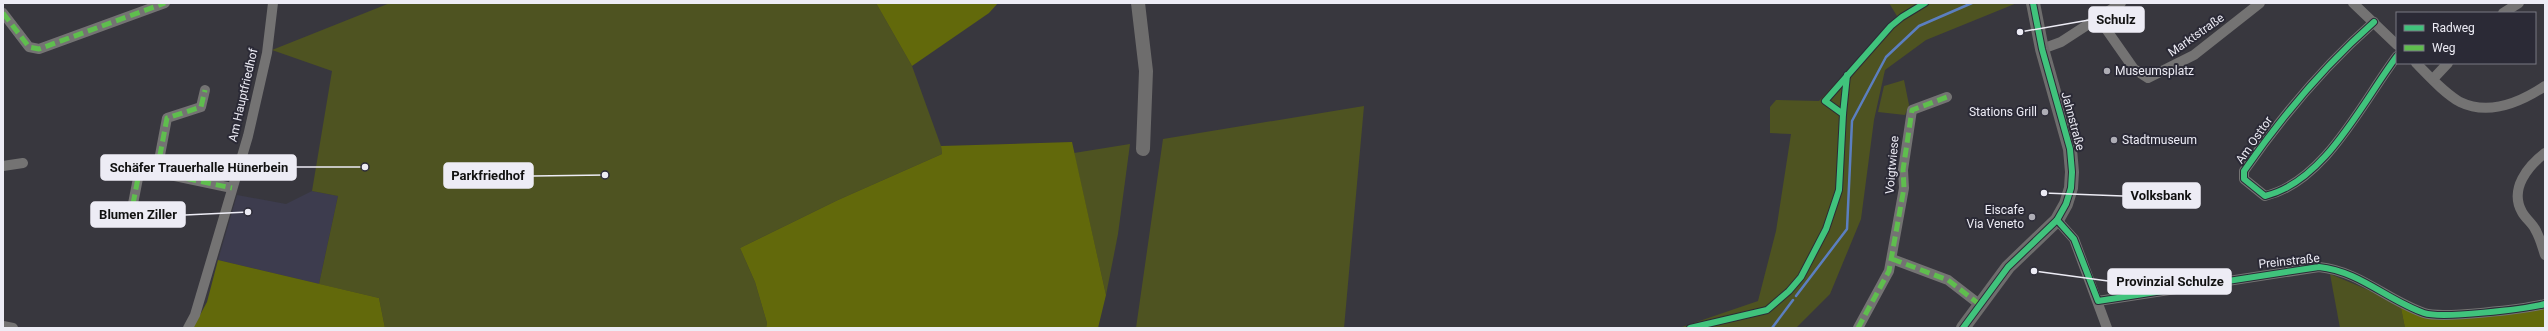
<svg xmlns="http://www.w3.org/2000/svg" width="2548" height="331" viewBox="0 0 2548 331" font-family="Roboto,sans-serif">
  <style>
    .built { fill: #3d3c4e }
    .green { fill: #4e5321 }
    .forest { fill: #62690b }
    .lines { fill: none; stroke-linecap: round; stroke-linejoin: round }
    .stream { stroke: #5b7fc0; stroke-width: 2.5 }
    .minor { stroke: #747373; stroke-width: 10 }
    .secondary { stroke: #6e6d6d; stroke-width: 14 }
    .quiet { stroke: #5fbe4e; stroke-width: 5; stroke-dasharray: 10 5; stroke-linecap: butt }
    .cycleway-casing { stroke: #2b2a36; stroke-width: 8 }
    .cycleway { stroke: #40c37c; stroke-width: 6 }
    .poi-dot { fill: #aeadb5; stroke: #2b2a36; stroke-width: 1.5 }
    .labels { text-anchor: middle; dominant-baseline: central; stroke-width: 4; stroke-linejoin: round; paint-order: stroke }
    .street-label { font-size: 12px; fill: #edecf5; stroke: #2b2a36 }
    .poi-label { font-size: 12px; fill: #edecf5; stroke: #2b2a36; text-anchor: start }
    .leader { fill: none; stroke: #edecf5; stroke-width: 1.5 }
    .callout-dot { fill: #edecf5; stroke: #2b2a36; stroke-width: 1.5 }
    .callout { fill: #edecf5; stroke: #edecf5; stroke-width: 1.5 }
    .callout-label { font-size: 13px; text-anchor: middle; font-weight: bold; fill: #111 }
  </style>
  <rect width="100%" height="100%" fill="#38373e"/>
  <!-- built -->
  <path class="built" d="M312,191L338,196L319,284L218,260L237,195L286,204Z"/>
  <!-- green -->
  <g class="green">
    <path d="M390,3H876L912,66L941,146L942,154L838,200L740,248L755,282L767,323L766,328H385L379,298L319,284L338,196L312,191L332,71L272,50Z"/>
    <path d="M1889,3H2017L1926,40L1885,70L1874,120L1861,219L1830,294L1796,328H1679L1758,301L1776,231L1791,134L1770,133V107L1776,100L1819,101L1897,16Z"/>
    <path d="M1904,80L1909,105L1905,115L1878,112L1884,86Z"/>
    <path d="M1364,106L1344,328H1136L1163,139Z"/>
    <path d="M1130,144L1118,234L1106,295L1074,153Z"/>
    <path d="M2330,274L2400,303L2405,328H2340Z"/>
  </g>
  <!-- forest -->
  <g class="forest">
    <path d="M876,3H998L989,13L912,66Z"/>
    <path d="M1072,142L1106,295L1098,328H766L767,323L755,282L740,248L838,200L942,154L941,146Z"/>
    <path d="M218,260L379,298L385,328H193L207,302Z"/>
    <path d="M2400,303L2418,312L2545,306V328H2405Z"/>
  </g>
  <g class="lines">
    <!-- stream -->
    <g class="stream">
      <path d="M1796,296L1847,229L1852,121L1886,57L1919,26L1972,3"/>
      <path d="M1772,328L1793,300"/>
    </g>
    <!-- minor -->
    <g class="minor">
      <path d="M2353,3L2397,45"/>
      <path d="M3,13L29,47L39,49L165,3"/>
      <path d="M2503,13L2519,3"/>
      <path d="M2099,19L2134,69L2148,78L2194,55L2260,3"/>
      <path d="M2374,22C2323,67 2282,116 2244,171V179L2265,196C2325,182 2363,101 2397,56"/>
      <path d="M2042,49L2061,42L2121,3"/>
      <path d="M2416,63C2429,76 2444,93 2460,102C2489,116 2521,102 2545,86"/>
      <path d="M2433,79L2448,63"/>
      <path d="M2545,153C2528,166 2509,189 2522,212C2525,218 2532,223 2535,229C2540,237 2542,246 2545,255"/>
      <path d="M113,163L232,188"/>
      <path d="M3,166L23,163"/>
      <path d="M157,171L167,118L201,107L205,90"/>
      <path d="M130,219L140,168"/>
      <path d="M2057,220L2074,239L2107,328"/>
      <path d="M1892,259L1948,280L1979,304"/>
      <path d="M2098,301L2319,267C2359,271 2387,300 2424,313C2442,319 2525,309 2545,304"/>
      <path d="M3,326L13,328"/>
      <path d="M188,328L195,315L248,136L267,53L273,3"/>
      <path d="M1858,328L1889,271L1904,188L1903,170L1912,110L1947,97"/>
    </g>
    <!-- secondary -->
    <g class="secondary">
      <path d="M1138,3L1146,71L1143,149"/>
      <path d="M1963,328L2008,267L2057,220L2066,204L2071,188L2072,172L2070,149L2042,49L2033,3"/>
    </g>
    <!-- quiet -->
    <g class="quiet">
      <path d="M3,13L29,47L39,49L165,3"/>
      <path d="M113,163L232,188"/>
      <path d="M157,171L167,118L201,107L205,90"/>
      <path d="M130,219L140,168"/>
      <path d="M1892,259L1948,280L1979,304"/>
      <path d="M1858,328L1889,271L1904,188L1903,170L1912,110L1947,97"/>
    </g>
    <!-- cycleway casing -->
    <g class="cycleway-casing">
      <g id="cycleway">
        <path d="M2374,22C2323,67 2282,116 2244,171V179L2265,196C2325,182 2363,101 2397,56"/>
        <path d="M1843,114L1825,101L1891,26L1902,17L1925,3"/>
        <path d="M2057,220L2074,239L2098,301L2319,267C2359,271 2387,300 2424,313C2442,319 2525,309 2545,304"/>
        <path d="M1690,328L1767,310L1789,291L1801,277L1826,229L1839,190L1843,114L1847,75"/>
        <path d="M1963,328L2008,267L2057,220L2066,204L2071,188L2072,172L2070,149L2042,49L2033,3"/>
      </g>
    </g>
    <!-- cycleway -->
    <use href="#cycleway" class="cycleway"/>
  </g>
  <!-- markers -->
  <g class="poi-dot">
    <circle cx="2107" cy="71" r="4"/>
    <circle cx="2045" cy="112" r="4"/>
    <circle cx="2114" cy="140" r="4"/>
    <circle cx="2032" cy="217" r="4"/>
  </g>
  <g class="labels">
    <!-- street labels -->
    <g class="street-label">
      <text transform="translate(2196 35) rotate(-35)">Marktstraße</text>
      <text transform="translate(243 95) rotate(-77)">Am Hauptfriedhof</text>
      <text transform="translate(2073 121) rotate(75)">Jahnstraße</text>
      <text transform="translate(2254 140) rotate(-55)">Am Osttor</text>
      <text transform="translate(1892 165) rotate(-85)">Voigtwiese</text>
      <text transform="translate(2289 261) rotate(-6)">Preinstraße</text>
    </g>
    <!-- poi labels -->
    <g class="poi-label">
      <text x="2115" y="71">Museumsplatz</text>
      <text x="2037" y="112" text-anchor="end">Stations Grill</text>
      <text x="2122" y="140">Stadtmuseum</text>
      <text x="2024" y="210" text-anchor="end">Eiscafe<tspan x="2024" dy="14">Via Veneto</tspan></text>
    </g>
  </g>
  <!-- callouts -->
  <path class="leader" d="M2020 32L2089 20M365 167L296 167M605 175L533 176M2044 193L2123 196M248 212L185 215M2034 271L2108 281"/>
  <g class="callout-dot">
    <circle cx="2020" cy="32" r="4"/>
    <circle cx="365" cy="167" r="4"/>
    <circle cx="605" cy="175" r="4"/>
    <circle cx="2044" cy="193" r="4"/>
    <circle cx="248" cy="212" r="4"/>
    <circle cx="2034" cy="271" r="4"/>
  </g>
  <g class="callout">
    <rect x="2089" y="7" width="55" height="25" rx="4"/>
    <rect x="101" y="155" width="195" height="25" rx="4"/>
    <rect x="444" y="163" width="89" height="25" rx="4"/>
    <rect x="2123" y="183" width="77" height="25" rx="4"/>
    <rect x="91" y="202" width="94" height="25" rx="4"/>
    <rect x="2108" y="269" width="123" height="25" rx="4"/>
  </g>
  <g class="callout-label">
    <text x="2116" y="24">Schulz</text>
    <text x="199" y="172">Schäfer Trauerhalle Hünerbein</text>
    <text x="488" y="180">Parkfriedhof</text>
    <text x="2161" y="200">Volksbank</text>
    <text x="138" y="219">Blumen Ziller</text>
    <text x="2170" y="286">Provinzial Schulze</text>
  </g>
  <!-- border -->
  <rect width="2548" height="331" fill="none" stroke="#edecf5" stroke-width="8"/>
  <!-- legend -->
  <rect x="2396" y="12" width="140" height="52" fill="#2b2a36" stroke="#797882"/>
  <rect x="2404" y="25" width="20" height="6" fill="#40c37c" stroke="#797882"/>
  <text x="2432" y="32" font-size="12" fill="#edecf5">Radweg</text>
  <rect x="2404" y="45" width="20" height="6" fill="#5fbe4e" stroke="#797882"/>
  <text x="2432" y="52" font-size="12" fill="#edecf5">Weg</text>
</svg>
